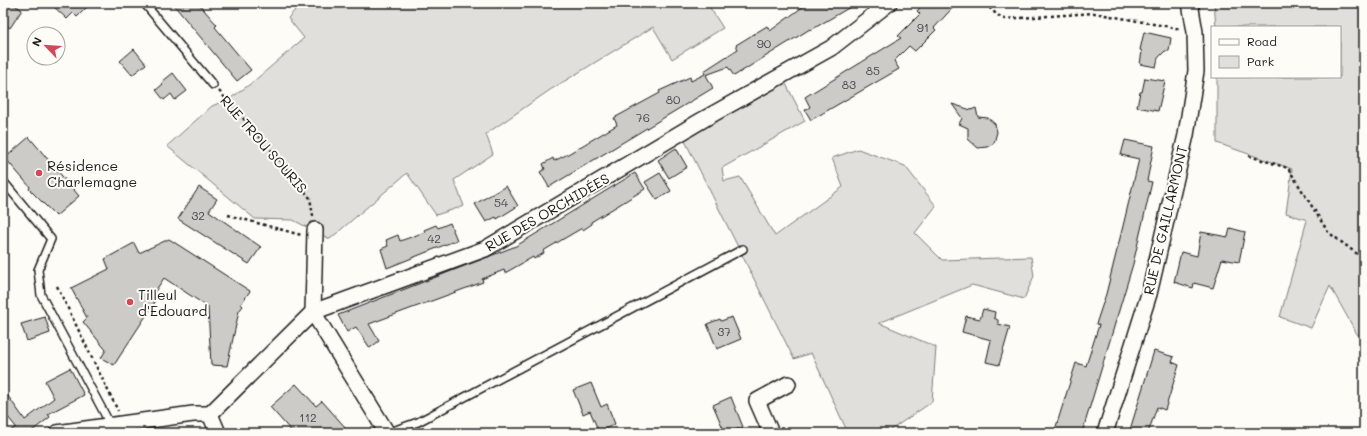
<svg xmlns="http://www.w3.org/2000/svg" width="1367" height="436" viewBox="0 0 1367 436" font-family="Mali,sans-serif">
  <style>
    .green { fill: #e0dfdb; stroke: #7e7e7c }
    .building { fill: #cccbc8; stroke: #1c1c1c }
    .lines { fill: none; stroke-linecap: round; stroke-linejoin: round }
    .lane-casing { stroke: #1c1c1c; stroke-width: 10 }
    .street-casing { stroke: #1c1c1c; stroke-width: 18 }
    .path { stroke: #1c1c1c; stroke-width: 2.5; stroke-dasharray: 3 3; stroke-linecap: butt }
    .lane { stroke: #fdfcf7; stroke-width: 7 }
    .street { stroke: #fdfcf7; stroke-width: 15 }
    .poi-dot { fill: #d1495b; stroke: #fdfcf7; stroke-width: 1.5 }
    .labels { text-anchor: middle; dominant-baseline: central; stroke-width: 4; stroke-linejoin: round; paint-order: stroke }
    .number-label { font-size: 12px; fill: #484847 }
    .street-label { font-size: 14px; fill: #1c1c1c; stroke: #fdfcf7 }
    .poi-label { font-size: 14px; fill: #1c1c1c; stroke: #fdfcf7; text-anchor: start }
  </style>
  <rect width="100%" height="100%" fill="#fdfcf7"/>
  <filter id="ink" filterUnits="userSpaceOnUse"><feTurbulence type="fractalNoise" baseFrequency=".025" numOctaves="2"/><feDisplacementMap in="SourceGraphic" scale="8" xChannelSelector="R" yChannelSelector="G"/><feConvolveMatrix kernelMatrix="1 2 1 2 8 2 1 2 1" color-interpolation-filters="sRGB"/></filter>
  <g filter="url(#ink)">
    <!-- green -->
    <g class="green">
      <path d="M289,3H707L723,28L672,59L653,27L550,90L486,134L493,154L454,180L464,206L436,215L407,173L330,239L293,220L255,219L167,146L212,106L231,98L253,82L304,38L288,18L295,10Z"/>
      <path d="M1214,3H1364V337L1357,334L1330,286L1311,328L1280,317L1307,220L1286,213L1292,169L1217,143V77H1340V27H1216Z"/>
      <path d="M784,80L805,121L722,168L724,181L740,177L775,236L843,187L832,158L858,149L905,166L936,206L915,233L942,260L1031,257L1034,276L1024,299L972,285L879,323L936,347L932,402L886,433H848L811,353L794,359L684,139Z"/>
    </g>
    <!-- building -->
    <g class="building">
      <path d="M3,3H12L22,10L10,28L3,23Z"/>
      <path d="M50,3H91L77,17L73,13L67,19Z"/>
      <path d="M172,3H198L217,25L215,27L251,70L237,81Z"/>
      <path d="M808,3H857L811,30L810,29L734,76L728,67L706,75L713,88L549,187L540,172L545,169L543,164L553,158L554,161L568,154L617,125L614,118L660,93L659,91L690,77L691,81L705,74L704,71L738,49L736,45L767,26L770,31Z"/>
      <path d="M924,3H957L934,28L936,30L915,51L909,46L894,61L899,69L811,120L805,110L810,107L805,97L901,38L898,36L920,14L917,11Z"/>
      <path d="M1144,32L1171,38L1169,51H1165L1158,58L1156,67L1140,64L1142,51L1140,50Z"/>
      <path d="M134,49L146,64L132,75L120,61Z"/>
      <path d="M173,73L187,91L175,100L171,94L164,100L156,90L163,84L162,82Z"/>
      <path d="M1145,78L1165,81L1158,111L1137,107L1140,92H1142Z"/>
      <path d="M952,104L971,110L976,108L978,117L988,118L995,124L997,132L994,143L987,147L978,148L968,139V128L959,124L962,118Z"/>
      <path d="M29,137L79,196L56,216L29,189L30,187L5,158Z"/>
      <path d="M1125,140L1154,146L1147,181L1152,182L1133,264L1082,433H1054L1076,363L1086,366L1099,325L1096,324L1106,294L1123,226L1139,159L1121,155Z"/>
      <path d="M676,148L687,167L669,178L658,160Z"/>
      <path d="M635,173L645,189L591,222L592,224L583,230L582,228L543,251L544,253L534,259L533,257L505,273L504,270L482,279L483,282L369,324L379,341L370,348L356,327L347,332L338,315L516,246Z"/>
      <path d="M660,173L671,191L657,200L645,182Z"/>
      <path d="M506,186L518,206L497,219L496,217L486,222L475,204Z"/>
      <path d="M199,187L217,199L209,211L261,247L249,264L178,219Z"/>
      <path d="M450,223L457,240L387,268L381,249L388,246L386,240L398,235L400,241L425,232L424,230L436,225L438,228Z"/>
      <path d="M1230,228L1245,232L1239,262L1222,259L1213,288L1194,283L1193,288L1174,282L1181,252L1197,256L1201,232L1228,237Z"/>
      <path d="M169,239L250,291L241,304L243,306L239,311L227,366L211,365L208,307L164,278L150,299L155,302L114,365L101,358L106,350L83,322L87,318L71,288L109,269L105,259L134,243L139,253Z"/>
      <path d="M983,309L995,312L994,318L998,320V324L1010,327L999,365L986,362L991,340L962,332L966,316L980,319Z"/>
      <path d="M45,317L50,333L27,341L21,324Z"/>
      <path d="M732,317L741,339L717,349L707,324L720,319L721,321Z"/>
      <path d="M1154,351L1174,357L1172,362L1179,365L1165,410L1157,407L1148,433H1129Z"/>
      <path d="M70,368L84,395L48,414L50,417L32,431L33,433H7L16,427L3,411V389L25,420L54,398L45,381Z"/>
      <path d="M591,383L601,407L607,404L615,424L599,432L590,411L583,414L573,390Z"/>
      <path d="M296,384L316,406L322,401L345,427L338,433H293L270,407Z"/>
      <path d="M731,397L743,427L725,433L713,405Z"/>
    </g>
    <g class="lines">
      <!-- lane casing -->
      <g class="lane-casing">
        <g id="lane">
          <path d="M144,3L213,85"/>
          <path d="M3,181L51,239L38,270L41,295L110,424"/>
          <path d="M387,433L418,422L743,249"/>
        </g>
      </g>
      <!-- street casing -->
      <g class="street-casing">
        <g id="street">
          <path d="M315,230L313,312L387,433"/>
          <path d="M210,414L313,312L485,249L704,119L831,48L889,3"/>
          <path d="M210,414L218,433"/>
          <path d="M57,433L193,414H210"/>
          <path d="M771,433L757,401L788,384"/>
          <path d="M1105,433L1149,294L1186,135L1196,71L1195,32L1190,3"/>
        </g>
      </g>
      <!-- path -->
      <g class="path">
        <path d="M985,3L997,15L1005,19L1094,13L1181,29"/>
        <path d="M219,91L272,151L310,198L313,216"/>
        <path d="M1249,156L1288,168L1328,232L1364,259"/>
        <path d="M228,215L301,235"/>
        <path d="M57,286L118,411"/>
      </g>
      <!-- lane -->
      <use href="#lane" class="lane"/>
      <!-- street -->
      <use href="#street" class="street"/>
    </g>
  </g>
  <!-- markers -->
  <g class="poi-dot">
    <circle cx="39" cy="173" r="4"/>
    <circle cx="130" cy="302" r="4"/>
  </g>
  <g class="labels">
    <!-- number labels -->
    <g class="number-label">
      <text x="923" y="27">91</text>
      <text x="764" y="43">90</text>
      <text x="873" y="70">85</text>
      <text x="849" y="84">83</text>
      <text x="673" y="99">80</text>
      <text x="643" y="117">76</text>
      <text x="501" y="202">54</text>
      <text x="198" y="215">32</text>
      <text x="434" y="238">42</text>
      <text x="724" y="331">37</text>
      <text x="308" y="417">112</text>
    </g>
    <!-- street labels -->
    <g class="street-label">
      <text transform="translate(264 144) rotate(49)">RUE TROU SOURIS</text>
      <text transform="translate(547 212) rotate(-30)">RUE DES ORCHIDÉES</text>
      <text transform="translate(1165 220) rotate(-77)">RUE DE GAILLARMONT</text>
    </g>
    <!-- poi labels -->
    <g class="poi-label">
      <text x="47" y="165">Résidence<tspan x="47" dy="16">Charlemagne</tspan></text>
      <text x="138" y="294">Tilleul<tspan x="138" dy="16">d'Edouard</tspan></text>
    </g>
  </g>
  <!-- margin -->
  <rect width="1367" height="436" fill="none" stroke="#fdfcf7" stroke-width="16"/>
  <rect x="8" y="8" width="1351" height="420" fill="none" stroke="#1c1c1c" stroke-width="1.5" filter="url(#ink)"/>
  <!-- legend -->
  <rect x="1211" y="26" width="130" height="52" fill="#fdfcf7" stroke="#a3a29f"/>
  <rect x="1219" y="39" width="20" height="6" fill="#fdfcf7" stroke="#a3a29f"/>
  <text x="1247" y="46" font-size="12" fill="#1c1c1c">Road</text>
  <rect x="1219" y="56" width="20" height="12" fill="#e0dfdb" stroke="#a3a29f"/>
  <text x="1247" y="66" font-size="12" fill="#1c1c1c">Park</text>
  <!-- north arrow -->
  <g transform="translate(46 46) rotate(295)"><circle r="19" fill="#fdfcf7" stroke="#a3a29f"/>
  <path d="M0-3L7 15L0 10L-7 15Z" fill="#d1495b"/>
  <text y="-6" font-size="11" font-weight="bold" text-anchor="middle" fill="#1c1c1c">N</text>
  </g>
</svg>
